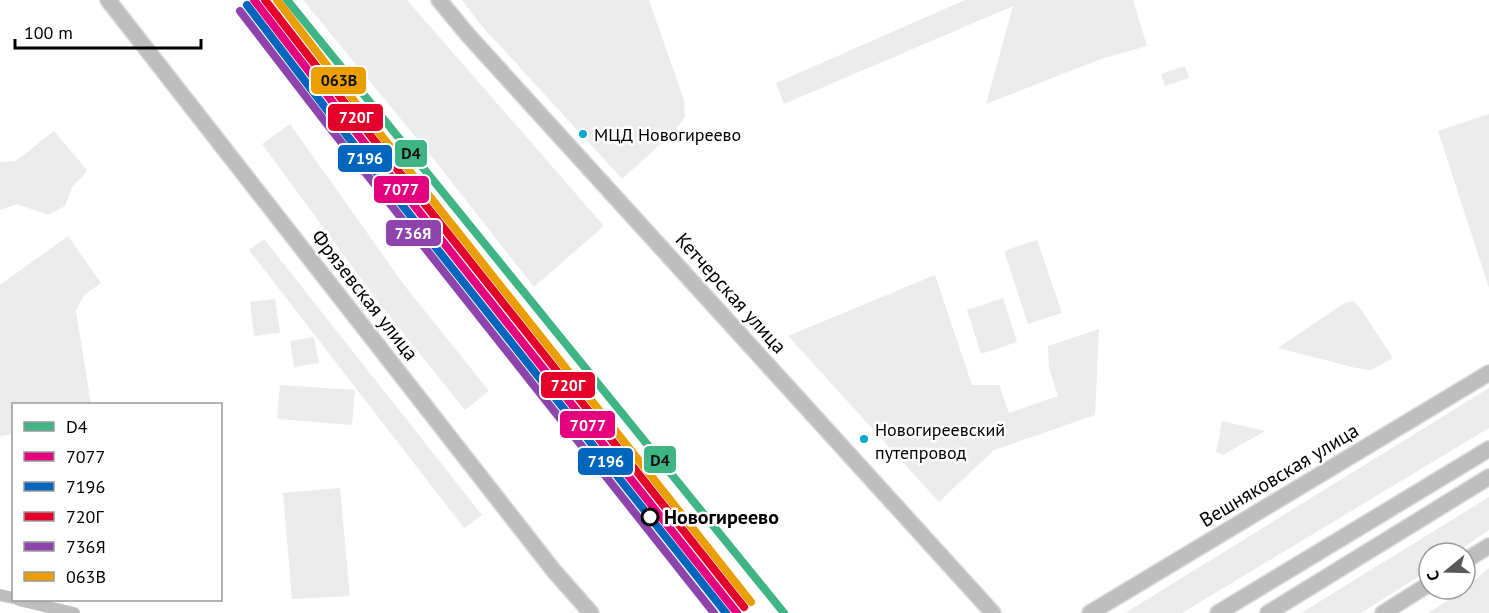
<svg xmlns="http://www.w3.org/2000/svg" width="1489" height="613" viewBox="0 0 1489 613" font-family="'PT Sans',sans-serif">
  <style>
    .green { fill: #ececec }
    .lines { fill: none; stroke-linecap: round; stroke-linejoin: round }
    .major-casing { stroke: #dbdbdb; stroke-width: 18 }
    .minor { stroke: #bebebe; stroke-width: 12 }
    .major { stroke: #bebebe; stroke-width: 15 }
    .rail-1-casing { stroke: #fff; stroke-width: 12 }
    .rail-2-casing { stroke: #fff; stroke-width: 12 }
    .rail-3-casing { stroke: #fff; stroke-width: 12 }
    .rail-4-casing { stroke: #fff; stroke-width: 12 }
    .rail-5-casing { stroke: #fff; stroke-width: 12 }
    .rail-6-casing { stroke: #fff; stroke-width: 12 }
    .rail-1 { stroke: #3fb485; stroke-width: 8 }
    .rail-2 { stroke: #e5007d; stroke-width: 8 }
    .rail-3 { stroke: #0065bd; stroke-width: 8 }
    .rail-4 { stroke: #e4002b; stroke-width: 8 }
    .rail-5 { stroke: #8e44ad; stroke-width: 8 }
    .rail-6 { stroke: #eb9e00; stroke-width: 8 }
    .bus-dot { fill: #00a9ce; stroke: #fff; stroke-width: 2 }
    .stop-dot { fill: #fff; stroke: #000; stroke-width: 3 }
    .labels { text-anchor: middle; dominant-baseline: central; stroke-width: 5; stroke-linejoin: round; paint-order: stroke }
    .bus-label { font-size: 18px; fill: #000; stroke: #fff; text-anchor: start }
    .street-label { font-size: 20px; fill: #000; stroke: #fff }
    .stop-label { font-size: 20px; font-weight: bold; fill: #000; stroke: #fff; text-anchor: start }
    .line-badge { stroke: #fff; stroke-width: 2 }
    .badge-label { font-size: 16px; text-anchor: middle; font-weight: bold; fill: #fff }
    .pale-badge-label { font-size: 16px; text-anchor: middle; font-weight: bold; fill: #111 }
  </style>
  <rect width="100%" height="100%" fill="#fff"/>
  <!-- green -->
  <g class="green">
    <path d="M303,0H407L604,226L534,287L432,157Z"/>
    <path d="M462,0H649L684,100L685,117L674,132L622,179L480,24Z"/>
    <path d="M965,0H1133L1147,46L1101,59L986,104L1013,6L784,104L776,83Z"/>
    <path d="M1185,66L1189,78L1165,86L1161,74Z"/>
    <path d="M1489,114V288L1438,131Z"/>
    <path d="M290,124L404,285L489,391L465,410L379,303L262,144Z"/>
    <path d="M54,131L87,170L83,176L72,187L65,206L48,215L17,204L0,210V162L16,161Z"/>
    <path d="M68,236L101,283L84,295L76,311L91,404H14L13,434L0,436V285Z"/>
    <path d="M264,239L482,515L464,528L249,250Z"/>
    <path d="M1037,240L1062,313L1028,324L1004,251Z"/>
    <path d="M935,275L972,385H999L1009,413L1058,396L1049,368L1048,346L1099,329L1095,415L994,450L939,502L788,336Z"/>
    <path d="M1003,298L1017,342L981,354L967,310Z"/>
    <path d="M275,299L280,333L254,336L250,302Z"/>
    <path d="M1354,301L1360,308L1393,358L1371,370L1356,368L1278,348L1346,302Z"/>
    <path d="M314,337L319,363L294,367L290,341Z"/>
    <path d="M280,385L355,390L352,425L277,419Z"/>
    <path d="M1489,388V428L1182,613H1125Z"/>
    <path d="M1222,421L1265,431L1223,455L1216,452Z"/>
    <path d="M340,488L350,596L292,599L283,493Z"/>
    <path d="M1489,497V530L1455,553H1429V570L1361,613H1301Z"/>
    <path d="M1489,568V613H1428L1460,593Z"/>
  </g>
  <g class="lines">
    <!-- major casing -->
    <g class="major-casing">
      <g id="major">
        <path d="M108,0L554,571L591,613"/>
        <path d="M439,0L468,35L993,613"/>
        <path d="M1465,561L1489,546"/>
        <path d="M1090,613L1489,373"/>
        <path d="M1218,613L1489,449"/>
        <path d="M1268,613L1489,477"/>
        <path d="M1383,613L1429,584"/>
      </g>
    </g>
    <!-- minor -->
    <g class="minor">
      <path d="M0,595L14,598"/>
      <path d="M19,600L74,613"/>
    </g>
    <!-- major -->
    <use href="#major" class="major"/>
    <!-- rail-1 casing -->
    <g class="rail-1-casing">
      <path id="rail-1" d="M287,0L784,613"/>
    </g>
    <!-- rail-2 casing -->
    <g class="rail-2-casing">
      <path id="rail-2" d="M254,0L344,117L737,613"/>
    </g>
    <!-- rail-3 casing -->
    <g class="rail-3-casing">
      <path id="rail-3" d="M247,5L337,123L726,613"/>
    </g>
    <!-- rail-4 casing -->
    <g class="rail-4-casing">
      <path id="rail-4" d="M265,0L351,111L744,607"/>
    </g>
    <!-- rail-5 casing -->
    <g class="rail-5-casing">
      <path id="rail-5" d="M240,11L330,128L714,613"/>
    </g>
    <!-- rail-6 casing -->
    <g class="rail-6-casing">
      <path id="rail-6" d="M277,0L358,106L751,602"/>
    </g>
    <!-- rail-1 -->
    <use href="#rail-1" class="rail-1"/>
    <!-- rail-2 -->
    <use href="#rail-2" class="rail-2"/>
    <!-- rail-3 -->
    <use href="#rail-3" class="rail-3"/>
    <!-- rail-4 -->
    <use href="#rail-4" class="rail-4"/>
    <!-- rail-5 -->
    <use href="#rail-5" class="rail-5"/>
    <!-- rail-6 -->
    <use href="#rail-6" class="rail-6"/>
  </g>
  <!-- markers -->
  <g class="bus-dot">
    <circle cx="583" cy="134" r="5"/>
    <circle cx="864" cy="439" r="5"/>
  </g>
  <circle class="stop-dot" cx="650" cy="517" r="8"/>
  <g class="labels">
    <!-- bus labels -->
    <g class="bus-label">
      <text x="594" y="134">МЦД Новогиреево</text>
      <text x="875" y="429">Новогиреевский<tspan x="875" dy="23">путепровод</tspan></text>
    </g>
    <!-- street labels -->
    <g class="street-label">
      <text transform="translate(731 293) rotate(48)">Кетчерская улица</text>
      <text transform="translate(365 295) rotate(52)">Фрязевская улица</text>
      <text transform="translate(1279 475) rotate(-31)">Вешняковская улица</text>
    </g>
    <!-- stop labels -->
    <g class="stop-label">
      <text x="664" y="517">Новогиреево</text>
    </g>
  </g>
  <g class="line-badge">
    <rect x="310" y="66" width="57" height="29" rx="6" fill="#eb9e00"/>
    <rect x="327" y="103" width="57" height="29" rx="6" fill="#e4002b"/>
    <rect x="394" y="139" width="34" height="29" rx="6" fill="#3fb485"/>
    <rect x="337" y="144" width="56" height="29" rx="6" fill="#0065bd"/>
    <rect x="373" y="175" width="57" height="29" rx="6" fill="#e5007d"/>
    <rect x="385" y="219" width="57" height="28" rx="6" fill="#8e44ad"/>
    <rect x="540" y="371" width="56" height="28" rx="6" fill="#e4002b"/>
    <rect x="559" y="410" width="57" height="29" rx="6" fill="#e5007d"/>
    <rect x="643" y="445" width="34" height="29" rx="6" fill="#3fb485"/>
    <rect x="577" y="447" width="57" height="29" rx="6" fill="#0065bd"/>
  </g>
  <g class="badge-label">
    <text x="356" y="123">720Г</text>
    <text x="365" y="164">7196</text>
    <text x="401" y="195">7077</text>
    <text x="413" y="239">736Я</text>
    <text x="568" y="391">720Г</text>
    <text x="588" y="431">7077</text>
    <text x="606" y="467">7196</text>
  </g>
  <g class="pale-badge-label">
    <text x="339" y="86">063В</text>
    <text x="411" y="159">D4</text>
    <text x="660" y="466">D4</text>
  </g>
  <!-- legend -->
  <rect x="12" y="403" width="210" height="198" fill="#ffffff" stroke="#999999" stroke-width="1.5"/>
  <rect x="24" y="422" width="30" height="9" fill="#3fb485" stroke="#999999" stroke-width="1.5"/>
  <text x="66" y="433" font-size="18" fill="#000000">D4</text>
  <rect x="24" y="452" width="30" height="9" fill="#e5007d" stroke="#999999" stroke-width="1.5"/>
  <text x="66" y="463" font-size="18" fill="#000000">7077</text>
  <rect x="24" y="482" width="30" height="9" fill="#0065bd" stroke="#999999" stroke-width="1.5"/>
  <text x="66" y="493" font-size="18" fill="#000000">7196</text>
  <rect x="24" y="512" width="30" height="9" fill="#e4002b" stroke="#999999" stroke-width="1.5"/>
  <text x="66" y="523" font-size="18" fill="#000000">720Г</text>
  <rect x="24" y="542" width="30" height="9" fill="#8e44ad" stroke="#999999" stroke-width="1.5"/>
  <text x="66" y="553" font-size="18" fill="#000000">736Я</text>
  <rect x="24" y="572" width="30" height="9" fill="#eb9e00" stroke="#999999" stroke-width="1.5"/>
  <text x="66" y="583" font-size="18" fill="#000000">063В</text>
  <!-- north arrow -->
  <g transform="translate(1447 571) rotate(251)"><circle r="28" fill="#ffffff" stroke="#999999" stroke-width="1.5"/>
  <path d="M0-4.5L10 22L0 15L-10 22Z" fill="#595959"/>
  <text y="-9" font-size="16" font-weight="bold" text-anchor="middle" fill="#000000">С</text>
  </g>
  <!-- scale -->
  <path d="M15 39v9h186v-9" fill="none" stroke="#000000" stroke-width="3"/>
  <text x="24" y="39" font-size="18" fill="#000000" stroke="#ffffff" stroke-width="4.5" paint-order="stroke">100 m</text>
</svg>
